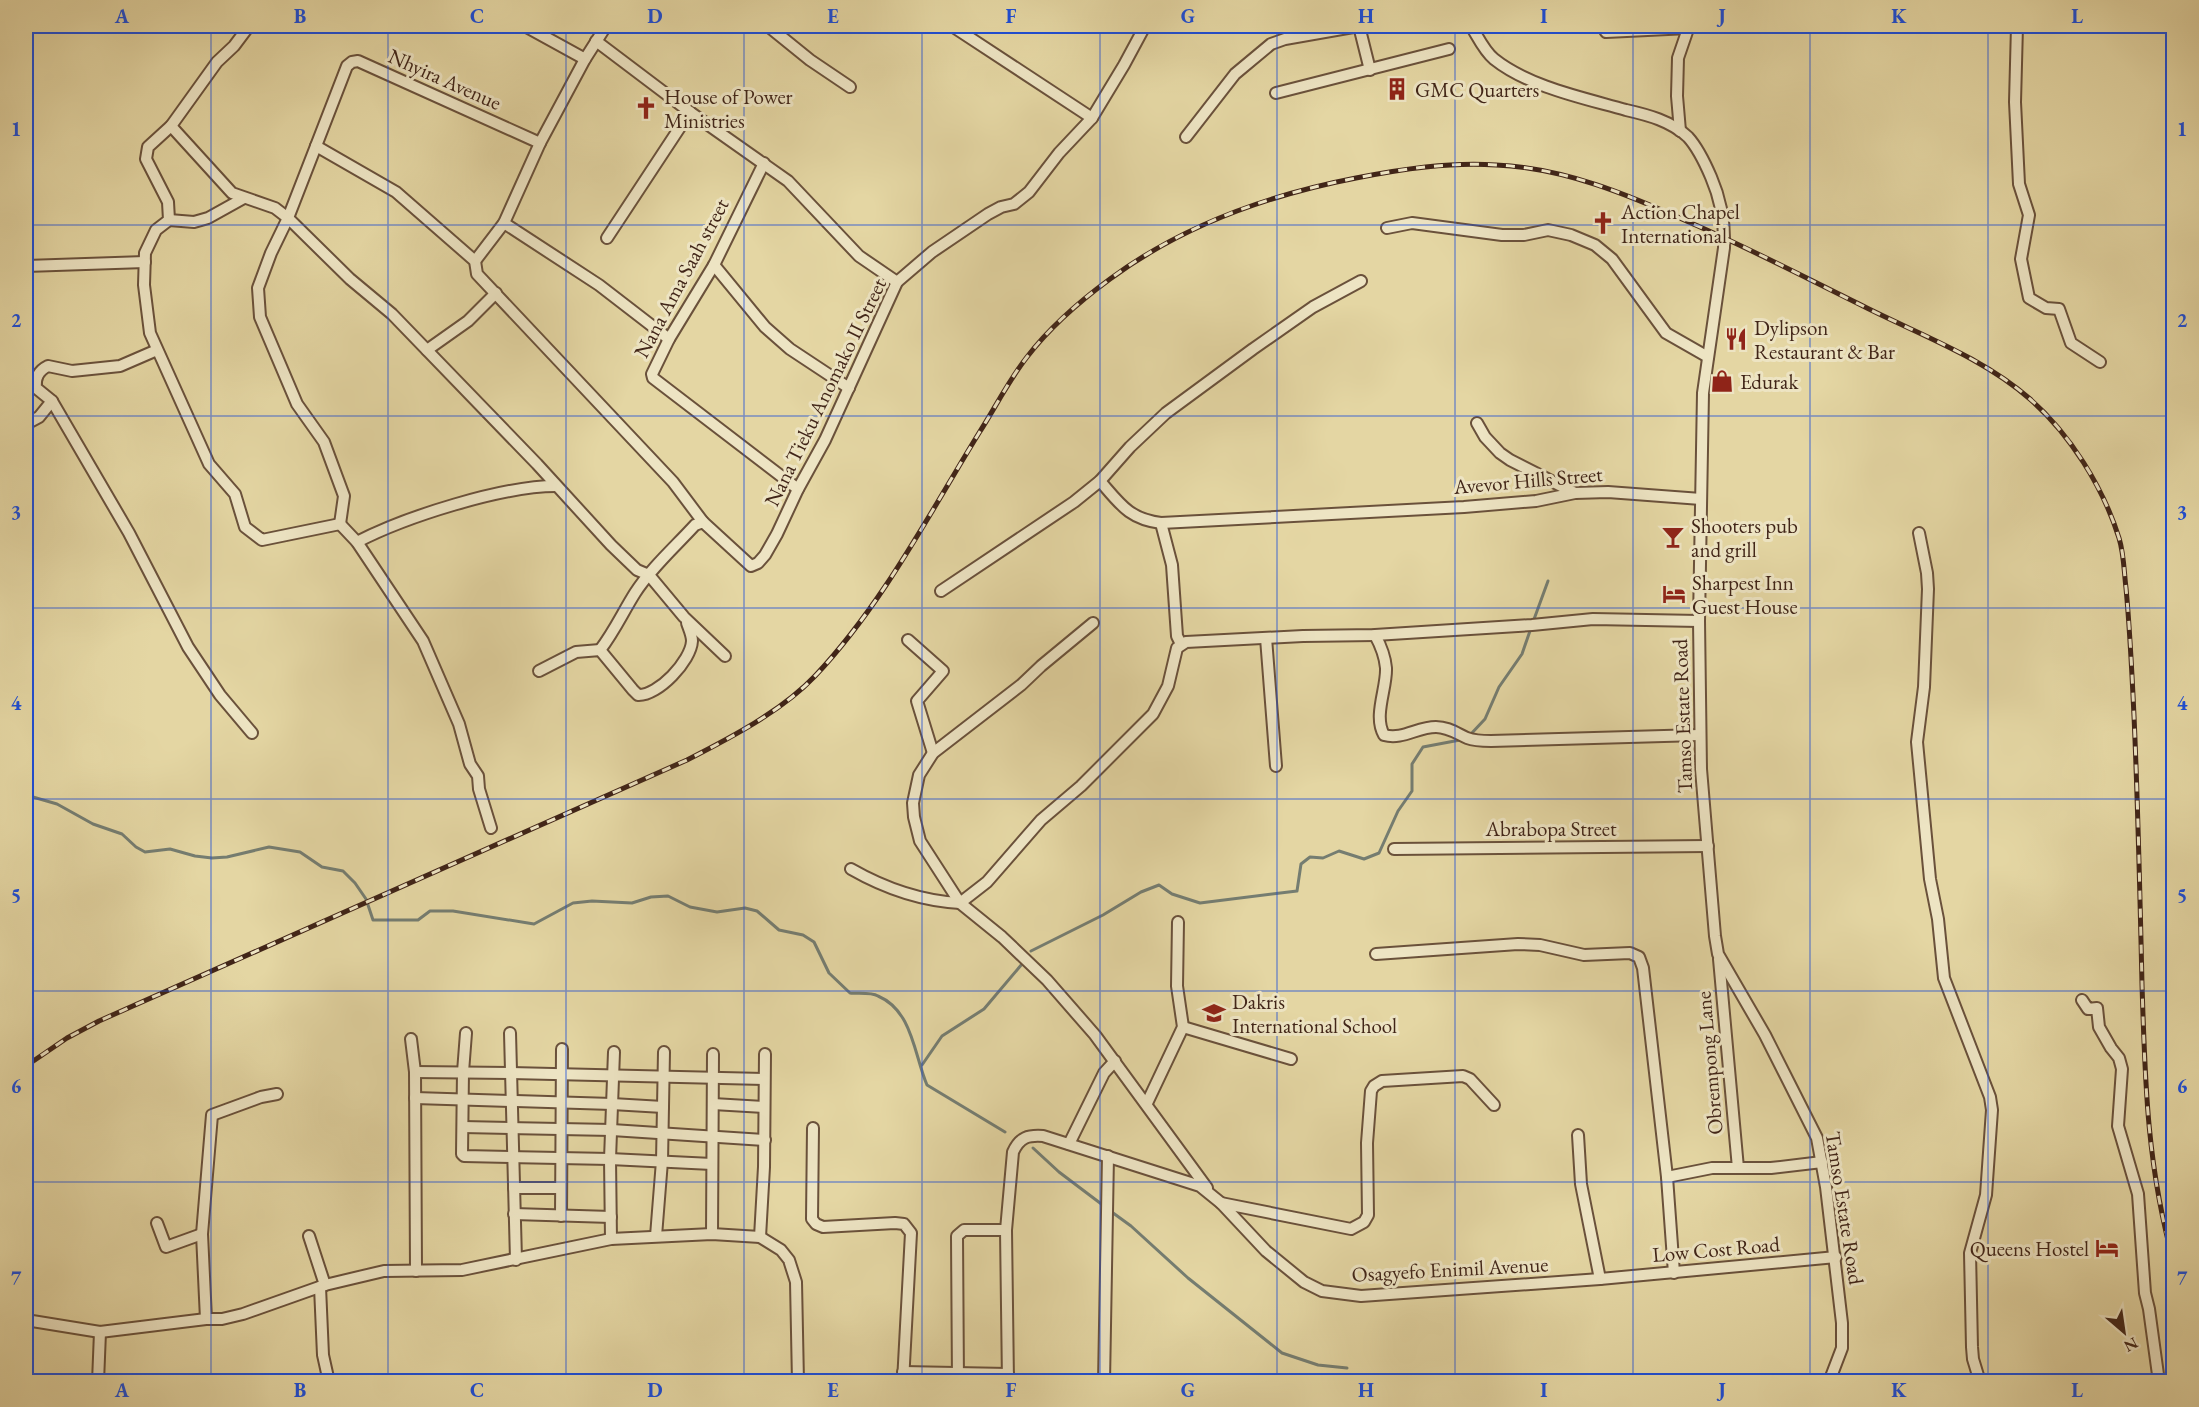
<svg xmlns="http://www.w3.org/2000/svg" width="2199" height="1407" viewBox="0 0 2199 1407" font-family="'EB Garamond',serif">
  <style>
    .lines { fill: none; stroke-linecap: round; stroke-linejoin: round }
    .stream { stroke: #757d71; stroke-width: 3 }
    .minor-casing { stroke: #6a513b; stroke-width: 14 }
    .minor { stroke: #ede4c3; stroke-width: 10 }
    .rail-casing { stroke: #412518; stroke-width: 5 }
    .rail { stroke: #ede4c3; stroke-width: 3; stroke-dasharray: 9; stroke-linecap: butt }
    .grid { fill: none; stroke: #1d4ed8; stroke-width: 1.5; stroke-opacity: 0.55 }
    .labels { text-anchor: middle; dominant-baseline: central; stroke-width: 6; stroke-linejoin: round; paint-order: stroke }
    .street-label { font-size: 21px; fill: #412518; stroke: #ede4c3 }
    .poi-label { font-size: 21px; fill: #412518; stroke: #ede4c3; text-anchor: start }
    .neatline { fill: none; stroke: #1d4ed8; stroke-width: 2 }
    .grid-label { font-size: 20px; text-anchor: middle; font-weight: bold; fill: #1d4ed8 }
  </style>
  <rect width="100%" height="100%" fill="#e4d6a3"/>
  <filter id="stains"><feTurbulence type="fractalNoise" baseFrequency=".00333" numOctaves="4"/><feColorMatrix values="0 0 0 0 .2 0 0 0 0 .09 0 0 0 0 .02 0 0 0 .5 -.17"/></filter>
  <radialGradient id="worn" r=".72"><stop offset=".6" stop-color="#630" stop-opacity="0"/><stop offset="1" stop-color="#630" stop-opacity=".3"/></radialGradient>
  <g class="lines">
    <!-- stream -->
    <g class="stream">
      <path d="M1533,622L1548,581"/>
      <path d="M2174,725C2163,750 2171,783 2174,809"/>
      <path d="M1470,735L1485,719L1499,687L1522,654L1531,628"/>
      <path d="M26,795L57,804L93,824L122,834L136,847L145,852L170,849L195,856L212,858L227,857L269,847L300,852L322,867L343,871L355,883L366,899L373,920H418L430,911H453L534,924L573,903L592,901L632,903L651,897L668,896L690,907L717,912L745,908L757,911L779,930L803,935L814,942L829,973L850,993C858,994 871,992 878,996C913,1011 914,1055 927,1085L1005,1132"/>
      <path d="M1031,951L1103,915L1141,892L1159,885L1172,894L1200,903L1297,891L1301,864L1310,857L1323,858L1339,851L1364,859L1379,853L1398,811L1412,791V764L1423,747L1460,740"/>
      <path d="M922,1065L942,1036L984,1009L1022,964"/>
      <path d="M1033,1148L1059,1172L1104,1206"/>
      <path d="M1109,1210L1131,1226L1188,1278L1282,1353L1318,1365L1347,1368"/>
    </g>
    <!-- minor casing -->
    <g class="minor-casing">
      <g id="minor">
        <path d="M249,26L234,46L217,62L171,126L148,147L146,159L168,202L169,220L156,230L145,253L144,285L150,333L209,464L235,494L245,527L262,540L340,524"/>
        <path d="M525,26L585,59"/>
        <path d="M768,26L810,60L850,87"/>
        <path d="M952,26L1092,118"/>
        <path d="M1359,26L1370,70"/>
        <path d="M1471,26C1478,37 1484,51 1494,59C1529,87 1584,98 1626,110C1648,115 1671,121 1688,137C1698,148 1705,163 1711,177C1721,200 1725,223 1724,248L1703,393L1699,621L1701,769L1715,936L1718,954L1765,1035L1817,1138L1826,1187L1842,1323V1348L1829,1382"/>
        <path d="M1602,26L1606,32L1689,28"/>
        <path d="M2017,26L2015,102L2019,184L2029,215L2021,259L2029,298L2046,308L2059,309L2071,343L2100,362"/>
        <path d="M596,41L690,112L788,181L859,256L897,282"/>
        <path d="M1276,93L1449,49"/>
        <path d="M171,126L232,193L275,208L288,218L350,279L392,314L537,464L611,545L637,570L649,575L684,617L725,656"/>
        <path d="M1680,131L1677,96L1678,58L1689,26"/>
        <path d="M1186,137L1235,74L1271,44L1285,39L1359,26"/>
        <path d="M316,146L347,66L352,62L358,61L540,143"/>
        <path d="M764,163L714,265L669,339L652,374L653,378L798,489"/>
        <path d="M169,220L194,222L208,218L244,198"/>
        <path d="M504,223L599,285L669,339"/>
        <path d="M1387,228L1412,223L1502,235H1524L1548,230L1571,235L1595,245L1612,259L1666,333L1708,357"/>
        <path d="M607,238L690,112"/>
        <path d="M475,261L504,223L540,143L585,59L606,26"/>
        <path d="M714,265L765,327L790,349L849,388"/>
        <path d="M26,266L145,262"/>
        <path d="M427,350L468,321L496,293"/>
        <path d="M52,401L129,533L188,647L220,695L252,733"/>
        <path d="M1477,423L1485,437L1500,453L1510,460L1575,493"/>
        <path d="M26,424L39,417L52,401L36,388C35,378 38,371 48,366L72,371L120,366L157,350"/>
        <path d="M1100,481C1120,504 1129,519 1161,523L1464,507L1536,501L1575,493L1608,492L1701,499"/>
        <path d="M1161,523L1172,565L1177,636L1181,644"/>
        <path d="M340,524L344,496L324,442L297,404L260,317L258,288L271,253L288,218L316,146L396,192L475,261L477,274L673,482L703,522"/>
        <path d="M340,524L357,542L423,641L459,724L470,764L478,776L479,789L491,828"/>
        <path d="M1919,533L1927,573L1928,589L1924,687L1917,742L1930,879L1938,919L1944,978L1990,1097L1992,1110L1986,1195L1970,1253L1972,1347L1973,1359L1980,1382"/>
        <path d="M357,542C405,517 502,486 556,486"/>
        <path d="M941,591L1074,502L1100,481L1130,447L1166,413L1253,349L1313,307L1361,281"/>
        <path d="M1093,623L1041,666L1021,685L933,753L919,775L913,803L914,817L920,841L960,903L1002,937L1047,980L1095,1035L1207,1188"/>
        <path d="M1375,635C1381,646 1385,656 1386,668C1387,688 1373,716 1384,735C1403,740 1417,727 1436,727C1448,727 1456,733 1467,738C1475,741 1483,741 1491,741L1699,735"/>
        <path d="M1266,638L1276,766"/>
        <path d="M908,640L943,671L917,701L933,753"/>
        <path d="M600,650C614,632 623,612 635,593C651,568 675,547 695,525L703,522L751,566L758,563L765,555L777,534L798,489L825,440L897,282L932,252L988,214L1001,207L1014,204L1029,192L1059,153L1092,118L1124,65L1145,26"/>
        <path d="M539,671L576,652L600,650L633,690L638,695C658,696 691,661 692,641C692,635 689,629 687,623"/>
        <path d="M1394,849L1708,846"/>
        <path d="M851,869C886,889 921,901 960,903L987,882L1041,820L1081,786L1153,714L1168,686L1177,648L1186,642L1303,636L1375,635L1532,625L1593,619L1699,621"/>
        <path d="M1376,954L1518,944L1540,945L1584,955L1630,953L1639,957L1643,968L1667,1177L1674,1273"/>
        <path d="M1719,959L1738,1168"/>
        <path d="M2082,1000L2088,1009L2097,1008L2099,1027L2111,1048L2119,1058L2122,1069L2118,1126L2138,1194L2145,1293L2149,1309L2159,1382"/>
        <path d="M1183,1027L1291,1059"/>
        <path d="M466,1033L463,1072L462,1154L464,1156L610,1159L712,1164"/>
        <path d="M510,1033L516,1260"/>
        <path d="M411,1039L415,1072L416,1271"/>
        <path d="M415,1072L511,1073L764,1079"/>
        <path d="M415,1098L612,1104L663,1107"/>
        <path d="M1147,1103L1183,1027L1177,986L1178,922"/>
        <path d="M713,1104L764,1107"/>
        <path d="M463,1127L612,1130L765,1140"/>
        <path d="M813,1128L812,1219L816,1224L823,1227L895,1223L904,1224L911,1233L903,1382"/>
        <path d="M1578,1135L1581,1184L1600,1279"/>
        <path d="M1069,1144L1104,1073L1115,1061"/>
        <path d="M1667,1177L1712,1168H1771L1822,1162"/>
        <path d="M514,1188H561"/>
        <path d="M1221,1203L1351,1229L1364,1222L1368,1215L1367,1143L1371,1091L1374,1086L1382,1081L1463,1076L1470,1079L1494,1105"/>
        <path d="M514,1214L611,1217"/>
        <path d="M561,1216L562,1049"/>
        <path d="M157,1223L166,1247L202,1234"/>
        <path d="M712,1234L713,1054"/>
        <path d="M309,1236L325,1285"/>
        <path d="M656,1236L662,1161L664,1052"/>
        <path d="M760,1237L764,1167L765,1054"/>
        <path d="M611,1239L610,1159L614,1052"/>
        <path d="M320,1287L323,1355L329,1382"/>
        <path d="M206,1319L202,1234L212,1115L261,1097L277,1094"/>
        <path d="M26,1320L100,1332L206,1319H222L243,1314L325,1285L384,1271L462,1270L611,1239L712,1234L760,1237L781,1250L789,1260L796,1282L798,1382"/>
        <path d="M903,1372L1008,1374"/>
        <path d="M98,1382L100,1332"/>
        <path d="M958,1382L957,1236L964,1230H1006"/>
        <path d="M1008,1382L1006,1230L1013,1152C1020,1137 1028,1135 1043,1136L1200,1186L1221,1203L1266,1251L1304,1282L1322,1291L1361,1296L1600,1279L1836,1257"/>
        <path d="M1104,1382L1108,1156"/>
      </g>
    </g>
    <!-- minor -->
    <use href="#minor" class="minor"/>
    <!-- rail casing -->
    <g class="rail-casing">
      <path id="rail" d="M26,1066L67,1038L99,1021L687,760C730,738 782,711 815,676C882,605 928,516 979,433C995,408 1009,380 1027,357C1050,327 1080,301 1110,279C1183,225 1268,195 1356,178C1402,169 1449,162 1496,165C1565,168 1629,195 1691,223C1749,248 1806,278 1863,306C1920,335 1982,357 2030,399C2070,434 2103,487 2119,538C2124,554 2124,572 2126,588C2130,631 2132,673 2134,716C2138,805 2140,895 2142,984C2145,1082 2147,1168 2174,1263"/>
    </g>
    <!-- rail -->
    <use href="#rail" class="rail"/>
  </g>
  <!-- grid -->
  <path class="grid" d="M211,26V1382M388,26V1382M566,26V1382M744,26V1382M922,26V1382M1100,26V1382M1277,26V1382M1455,26V1382M1633,26V1382M1810,26V1382M1988,26V1382M26,225H2174M26,416H2174M26,608H2174M26,799H2174M26,991H2174M26,1182H2174"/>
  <!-- icons -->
  <defs>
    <g id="building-bare" transform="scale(1.8)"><path d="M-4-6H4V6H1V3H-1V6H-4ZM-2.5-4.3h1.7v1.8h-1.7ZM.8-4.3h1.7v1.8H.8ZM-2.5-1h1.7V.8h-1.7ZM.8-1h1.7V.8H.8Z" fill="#8f2418" stroke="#ede4c3" stroke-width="2.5" paint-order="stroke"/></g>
    <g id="church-bare" transform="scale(1.8)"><path d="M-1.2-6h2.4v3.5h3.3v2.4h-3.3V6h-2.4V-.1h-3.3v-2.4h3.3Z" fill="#8f2418" stroke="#ede4c3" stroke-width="2.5" paint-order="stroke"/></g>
    <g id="restaurant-bare" transform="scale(1.8)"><path d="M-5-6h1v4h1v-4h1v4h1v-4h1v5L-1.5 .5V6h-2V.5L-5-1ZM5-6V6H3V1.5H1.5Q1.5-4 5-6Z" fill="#8f2418" stroke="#ede4c3" stroke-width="2.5" paint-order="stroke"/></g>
    <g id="shop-bare" transform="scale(1.8)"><path d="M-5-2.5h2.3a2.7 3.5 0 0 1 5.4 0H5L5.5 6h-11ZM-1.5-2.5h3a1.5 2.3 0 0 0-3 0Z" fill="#8f2418" stroke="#ede4c3" stroke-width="2.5" paint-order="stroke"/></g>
    <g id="bar-bare" transform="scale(1.8)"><path d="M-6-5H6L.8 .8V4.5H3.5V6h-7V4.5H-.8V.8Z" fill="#8f2418" stroke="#ede4c3" stroke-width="2.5" paint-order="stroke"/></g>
    <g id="hotel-bare" transform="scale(1.8)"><path d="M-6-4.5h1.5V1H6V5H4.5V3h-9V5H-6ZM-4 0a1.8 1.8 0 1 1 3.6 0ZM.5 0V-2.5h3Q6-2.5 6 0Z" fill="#8f2418" stroke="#ede4c3" stroke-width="2.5" paint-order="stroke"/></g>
    <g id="school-bare" transform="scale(1.8)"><path d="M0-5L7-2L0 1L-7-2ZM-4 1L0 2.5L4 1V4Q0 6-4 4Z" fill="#8f2418" stroke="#ede4c3" stroke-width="2.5" paint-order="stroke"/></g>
  </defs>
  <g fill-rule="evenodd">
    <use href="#building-bare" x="1397" y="89"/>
    <use href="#church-bare" x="646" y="108"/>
    <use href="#church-bare" x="1603" y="223"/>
    <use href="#restaurant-bare" x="1736" y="339"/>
    <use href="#shop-bare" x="1722" y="381"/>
    <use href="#bar-bare" x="1673" y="537"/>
    <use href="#hotel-bare" x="1674" y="594"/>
    <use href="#school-bare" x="1214" y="1013"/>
    <use href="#hotel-bare" x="2107" y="1248"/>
  </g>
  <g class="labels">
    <!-- street labels -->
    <g class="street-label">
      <text transform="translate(445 79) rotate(24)">Nhyira Avenue</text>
      <text transform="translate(681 278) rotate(-62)">Nana Ama Saah street</text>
      <text transform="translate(825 392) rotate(-64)">Nana Tieku Anomako II Street</text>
      <text transform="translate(1528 480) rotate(-5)">Avevor Hills Street</text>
      <text transform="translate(1682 716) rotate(-92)">Tamso Estate Road</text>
      <text x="1551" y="828">Abrabopa Street</text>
      <text transform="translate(1709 1063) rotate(-95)">Obrempong Lane</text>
      <text transform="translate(1845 1208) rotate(81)">Tamso Estate Road</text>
      <text transform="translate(1716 1249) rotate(-5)">Low Cost Road</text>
      <text transform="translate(1450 1269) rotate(-3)">Osagyefo Enimil Avenue</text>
    </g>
    <!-- poi labels -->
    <g class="poi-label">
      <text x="1415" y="89">GMC Quarters</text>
      <text x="664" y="96">House of Power<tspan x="664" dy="24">Ministries</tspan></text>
      <text x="1621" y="211">Action Chapel<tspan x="1621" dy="24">International</tspan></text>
      <text x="1754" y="327">Dylipson<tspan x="1754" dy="24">Restaurant &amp; Bar</tspan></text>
      <text x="1740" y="381">Edurak</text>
      <text x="1691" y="525">Shooters pub<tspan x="1691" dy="24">and grill</tspan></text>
      <text x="1692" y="582">Sharpest Inn<tspan x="1692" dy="24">Guest House</tspan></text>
      <text x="1232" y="1001">Dakris<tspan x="1232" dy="24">International School</tspan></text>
      <text x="2089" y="1248" text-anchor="end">Queens Hostel</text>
    </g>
  </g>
  <!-- margin -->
  <rect width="2199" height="1407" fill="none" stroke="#e4d6a3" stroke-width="66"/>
  <!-- north arrow -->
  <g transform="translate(2124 1332) rotate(151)" stroke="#ede4c3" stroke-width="4.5" paint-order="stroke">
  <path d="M0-4.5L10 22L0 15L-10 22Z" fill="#412518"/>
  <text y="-9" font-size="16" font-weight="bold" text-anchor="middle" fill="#412518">N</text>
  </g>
  <rect x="33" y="33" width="2133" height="1341" class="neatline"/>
  <g class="grid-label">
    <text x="122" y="23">A</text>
    <text x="300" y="23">B</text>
    <text x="477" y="23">C</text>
    <text x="655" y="23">D</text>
    <text x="833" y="23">E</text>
    <text x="1011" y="23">F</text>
    <text x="1188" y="23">G</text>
    <text x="1366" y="23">H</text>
    <text x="1544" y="23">I</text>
    <text x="1722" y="23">J</text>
    <text x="1899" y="23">K</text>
    <text x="2077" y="23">L</text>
    <text x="16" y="136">1</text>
    <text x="2182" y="136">1</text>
    <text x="16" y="327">2</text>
    <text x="2182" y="327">2</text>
    <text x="16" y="519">3</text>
    <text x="2182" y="519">3</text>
    <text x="16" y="710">4</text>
    <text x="2182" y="710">4</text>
    <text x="16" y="902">5</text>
    <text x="2182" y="902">5</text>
    <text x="16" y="1093">6</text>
    <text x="2182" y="1093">6</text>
    <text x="16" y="1285">7</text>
    <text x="2182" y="1285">7</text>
    <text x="122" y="1397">A</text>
    <text x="300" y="1397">B</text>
    <text x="477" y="1397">C</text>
    <text x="655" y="1397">D</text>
    <text x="833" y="1397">E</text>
    <text x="1011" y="1397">F</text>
    <text x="1188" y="1397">G</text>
    <text x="1366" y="1397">H</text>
    <text x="1544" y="1397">I</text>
    <text x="1722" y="1397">J</text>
    <text x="1899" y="1397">K</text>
    <text x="2077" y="1397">L</text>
  </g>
  <rect width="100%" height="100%" filter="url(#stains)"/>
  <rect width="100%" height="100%" fill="url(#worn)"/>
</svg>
